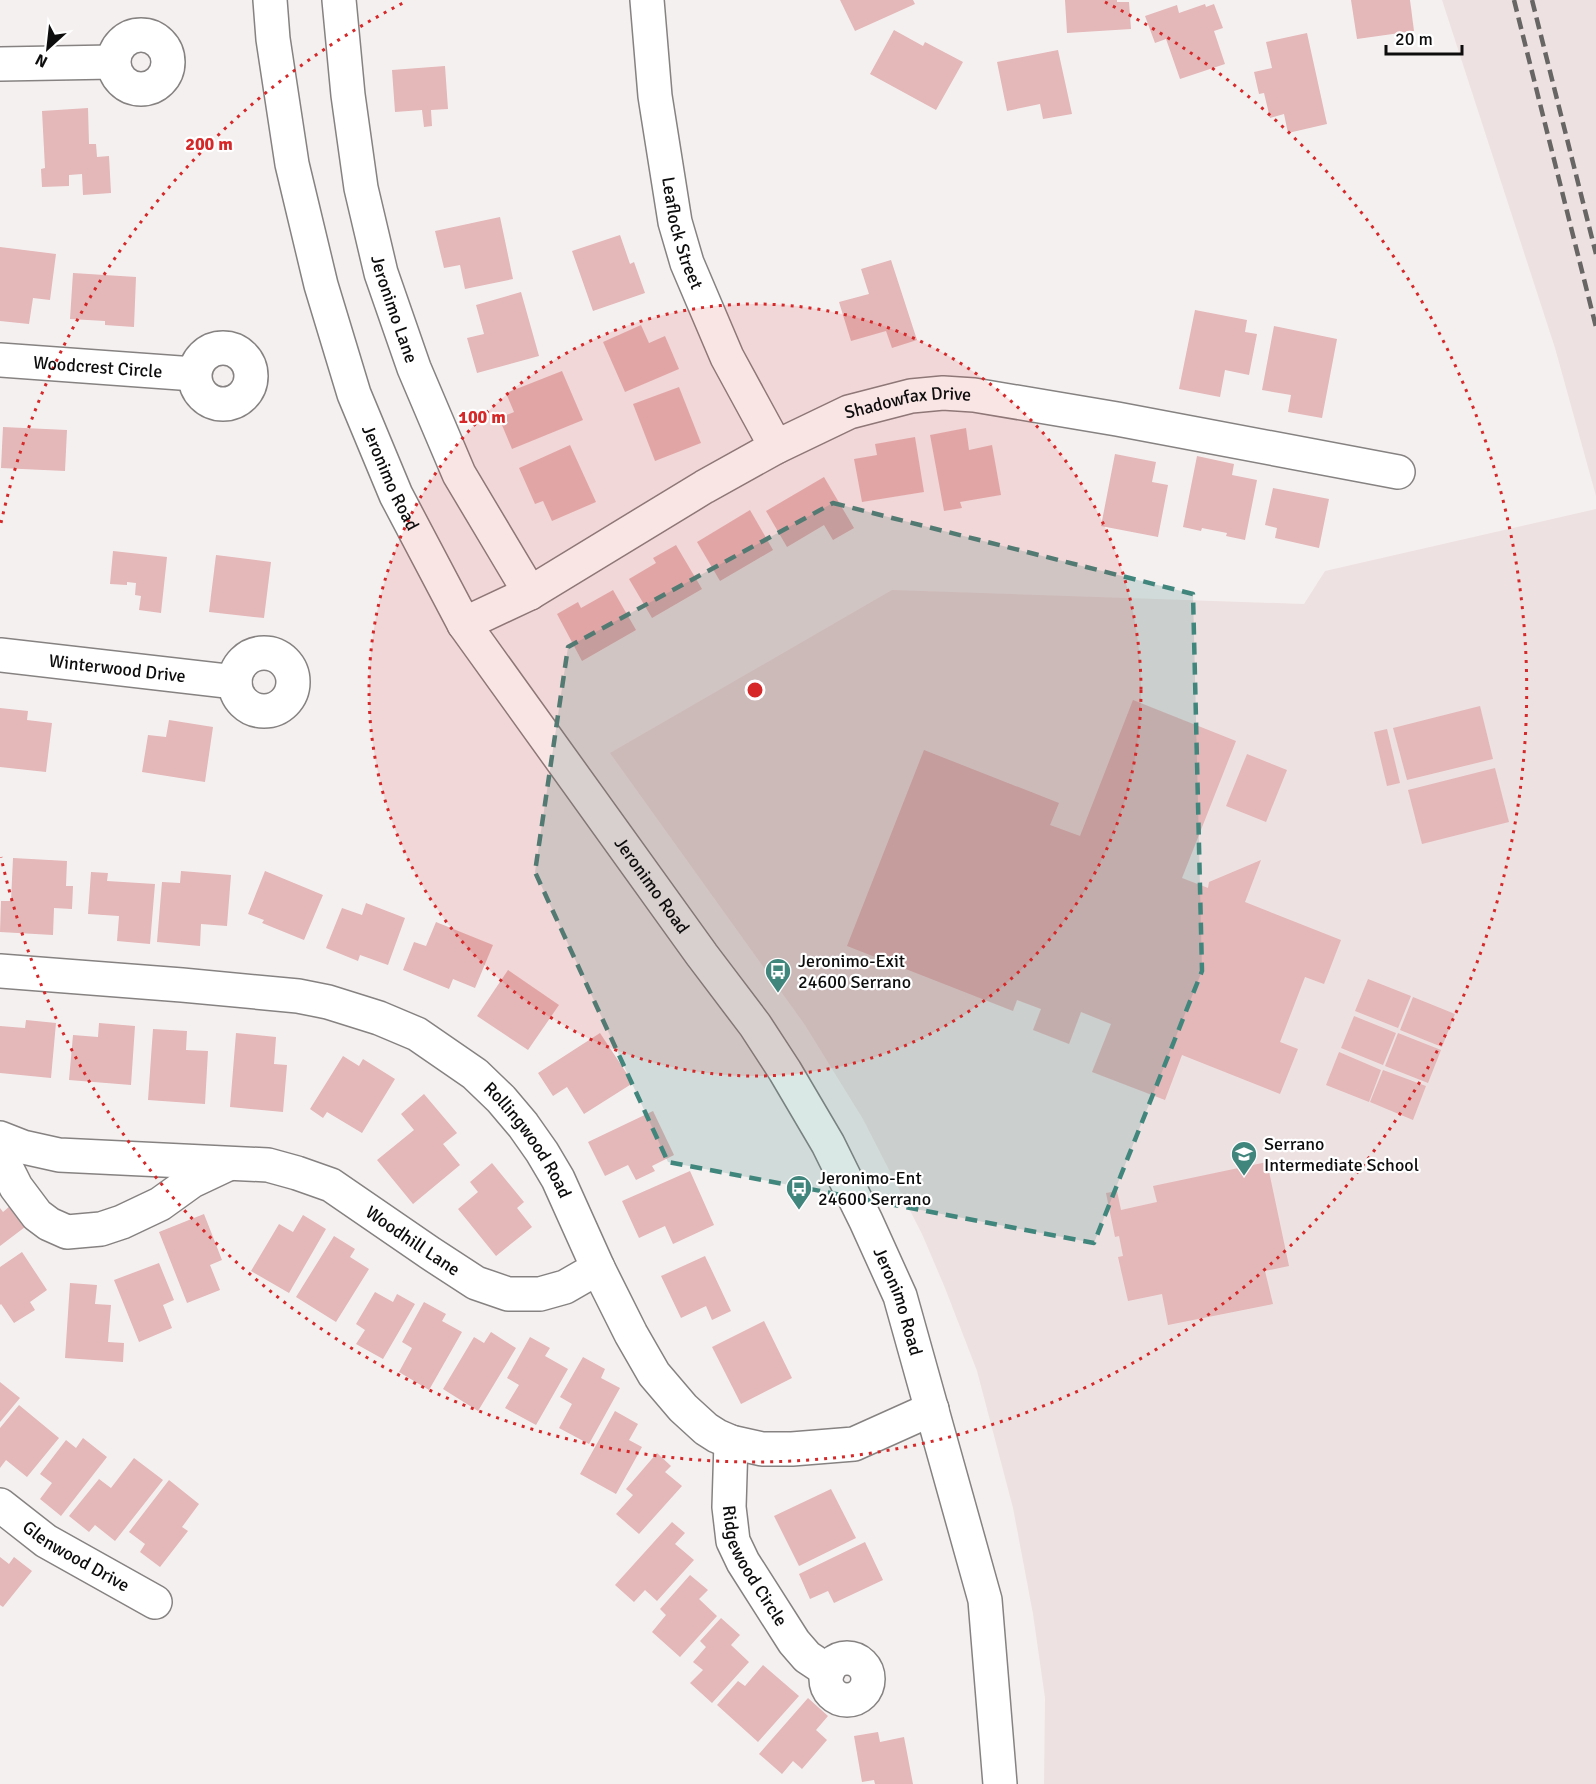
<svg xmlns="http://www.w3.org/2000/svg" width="1596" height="1784" viewBox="0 0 1596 1784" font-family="Signika,sans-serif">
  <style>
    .built { fill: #eee1e1 }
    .building { fill: #e4b7b8 }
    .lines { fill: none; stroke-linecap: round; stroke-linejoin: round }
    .minor-casing { stroke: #868282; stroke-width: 36 }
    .major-casing { stroke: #868282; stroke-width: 36 }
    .minor { stroke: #fff; stroke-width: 33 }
    .major { stroke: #fff; stroke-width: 33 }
    .rail { stroke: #686565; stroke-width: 4.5; stroke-dasharray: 12 6; stroke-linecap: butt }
    .marked { fill: #40867d; fill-opacity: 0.2; stroke: #40867d; stroke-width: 4.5; stroke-dasharray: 12 8; stroke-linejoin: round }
    .ring { fill: none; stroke: #d62828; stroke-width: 3; stroke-dasharray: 3 6 }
    .labels { text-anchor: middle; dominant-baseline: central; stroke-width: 4.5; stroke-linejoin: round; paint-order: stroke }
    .street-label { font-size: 18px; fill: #0e0d0d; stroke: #fff }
    .poi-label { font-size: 18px; fill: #0e0d0d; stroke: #fff; text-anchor: start }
    .centre { fill: #d62828; stroke: #fff; stroke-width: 3 }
    .ring-label { font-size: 18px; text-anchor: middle; font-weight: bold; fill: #d62828; stroke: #fff; stroke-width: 4.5; stroke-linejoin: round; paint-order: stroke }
  </style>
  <rect width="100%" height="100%" fill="#f5f0f0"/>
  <!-- built -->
  <g class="built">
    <path d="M1442,0H1596V496L1555,348Z"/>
    <path d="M1596,509V1784H1044L1045,1698L1033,1614L1013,1508L977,1371L945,1288L922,1234L863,1119L805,1025L610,753L892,590L1304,604L1325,571Z"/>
  </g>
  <!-- building -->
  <g class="building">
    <path d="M840,0H913L915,4L855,31Z"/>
    <path d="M1065,0H1117V2H1129L1131,29L1067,33Z"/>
    <path d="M1351,0H1410L1414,31L1357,39Z"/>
    <path d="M1205,4L1206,7L1214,4L1223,28L1214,31L1225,64L1180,79L1166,39L1155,43L1145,16L1177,5L1179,13Z"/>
    <path d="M894,30L923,46L925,42L963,62L936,110L870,74Z"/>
    <path d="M1307,33L1327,124L1288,133L1284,114L1270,118L1264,93L1259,94L1254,72L1272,68L1266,42Z"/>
    <path d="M1058,50L1072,114L1043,119L1040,104L1007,111L997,62Z"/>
    <path d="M445,66L448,109L431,110L432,126L424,127L422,110L395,112L392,70Z"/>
    <path d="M88,108L89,144H96L97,157L109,156L111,193L83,195L82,174L69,175V186L42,187L41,169L45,168L42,111Z"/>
    <path d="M500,217L513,279L465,289L460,265L444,268L435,231Z"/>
    <path d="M620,235L630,264L634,262L645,293L593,311L572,251Z"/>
    <path d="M0,247L56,254L50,300L33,298L29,324L0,321Z"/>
    <path d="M891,260L917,340L892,348L886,331L851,341L839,302L869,294L861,269Z"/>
    <path d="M73,273L136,277L134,327L105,325V321L70,319Z"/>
    <path d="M521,292L539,356L477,373L467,338L484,334L476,305Z"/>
    <path d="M1195,310L1247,320L1245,332L1257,334L1249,375L1225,370L1220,397L1179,389Z"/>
    <path d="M641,325L649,343L665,336L679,369L625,392L603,342Z"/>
    <path d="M1274,326L1337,339L1322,418L1288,412L1291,395L1262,390Z"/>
    <path d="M562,371L583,420L512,449L499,418L514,412L506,393Z"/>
    <path d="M679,387L701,443L655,461L633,404Z"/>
    <path d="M3,427L67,430L65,471L1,468Z"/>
    <path d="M966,428L969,450L992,445L1001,495L960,502L962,508L944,511L930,435Z"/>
    <path d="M915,437L924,492L862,502L854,459L877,455L875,444Z"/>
    <path d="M570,445L596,502L552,521L543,501L535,504L519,468Z"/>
    <path d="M1115,454L1156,462L1152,482L1168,485L1158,537L1101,526Z"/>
    <path d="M1197,456L1234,464L1232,475L1257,480L1245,540L1226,536L1227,533L1202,528L1201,531L1183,527Z"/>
    <path d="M824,477L854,528L833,540L824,525L787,547L766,511Z"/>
    <path d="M1273,488L1329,499L1319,548L1275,538L1277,528L1265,525Z"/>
    <path d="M750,510L773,550L720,581L697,542Z"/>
    <path d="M676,545L702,589L652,618L629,579L656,563L653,558Z"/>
    <path d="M113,551L167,557L161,613L139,610L141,596L135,595L136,583L127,582V585L110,584Z"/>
    <path d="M216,555L271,562L264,618L209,612Z"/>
    <path d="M613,590L636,630L582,661L557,614L578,602L581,608Z"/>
    <path d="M1133,700L1236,741L1182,878L1208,888L1209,882L1261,860L1245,902L1341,940L1324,984L1305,977L1280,1042L1298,1049L1280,1094L1182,1055L1165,1100L1092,1072L1111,1024L1081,1012L1069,1044L1033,1030L1041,1009L1017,1000L1013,1011L847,946L924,750L1059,803L1050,825L1080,836Z"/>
    <path d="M1480,706L1493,759L1407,780L1393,728Z"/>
    <path d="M0,708L28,711L27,720L52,723L46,772L0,767Z"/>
    <path d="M169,720L213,727L205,782L142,772L148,735L166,737Z"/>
    <path d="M1387,729L1400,783L1387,786L1374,732Z"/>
    <path d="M1247,754L1287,770L1266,822L1226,806Z"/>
    <path d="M1495,768L1509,822L1422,844L1408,790Z"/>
    <path d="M13,858L67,861L66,886H73L72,909L54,908L53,935L0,932L1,901H11Z"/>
    <path d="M181,871L231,875L227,926L201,924L200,946L157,942L162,882L180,883Z"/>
    <path d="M265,871L323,895L304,940L262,923L264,920L248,914Z"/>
    <path d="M91,872L108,873L107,881L155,884L150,944L117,941L119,916L88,914Z"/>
    <path d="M366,903L405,918L388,965L360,955L358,961L326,948L342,908L362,915Z"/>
    <path d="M436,922L493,945L475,988L453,979L449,989L403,970L414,942L426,946Z"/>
    <path d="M508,970L559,1005L528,1050L477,1016Z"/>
    <path d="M1368,979L1411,996L1398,1028L1355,1011Z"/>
    <path d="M1413,997L1455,1014L1442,1047L1400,1030Z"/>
    <path d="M1354,1016L1396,1033L1383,1065L1341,1048Z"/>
    <path d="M26,1020L56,1023L51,1078L0,1073V1026L25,1028Z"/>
    <path d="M99,1023L135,1026L131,1085L69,1080L73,1035L98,1037Z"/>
    <path d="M153,1029L187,1031L186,1050L208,1051L205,1104L148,1100Z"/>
    <path d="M236,1033L276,1037L274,1064L287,1065L283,1112L230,1107Z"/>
    <path d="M600,1033L633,1083L584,1114L567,1087L553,1096L538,1073Z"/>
    <path d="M1398,1033L1441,1050L1428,1083L1385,1066Z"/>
    <path d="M1339,1052L1381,1070L1369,1102L1326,1085Z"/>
    <path d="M343,1056L359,1066L363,1059L395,1079L362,1133L327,1112L323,1118L310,1109Z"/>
    <path d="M1383,1070L1426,1086L1413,1120L1370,1102Z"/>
    <path d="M424,1094L457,1133L443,1144L460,1165L413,1204L377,1160L414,1130L401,1114Z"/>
    <path d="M653,1111L674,1155L652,1166L655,1171L636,1180L628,1165L605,1176L588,1142Z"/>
    <path d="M1267,1162L1289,1266L1265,1271L1273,1304L1168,1325L1162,1294L1128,1301L1118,1257L1123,1256L1119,1236L1115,1237L1106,1193L1117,1191L1121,1210L1157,1202L1153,1186Z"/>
    <path d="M492,1163L524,1202L517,1208L532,1227L496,1256L458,1209L478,1192L470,1182Z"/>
    <path d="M690,1171L714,1225L673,1244L665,1226L639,1238L622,1201Z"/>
    <path d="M10,1206L25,1227L0,1246V1208L3,1212Z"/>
    <path d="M204,1214L222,1260L210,1265L220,1290L187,1303L159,1232Z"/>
    <path d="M303,1215L326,1229L289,1293L251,1271L279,1224L293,1232Z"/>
    <path d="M334,1236L355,1249L350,1257L369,1269L336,1322L296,1297Z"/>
    <path d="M22,1252L47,1290L30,1302L35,1310L14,1323L1,1304L0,1305V1267Z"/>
    <path d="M705,1256L731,1311L712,1320L706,1306L681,1318L661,1276Z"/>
    <path d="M159,1263L174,1300L163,1305L172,1328L139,1342L114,1280Z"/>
    <path d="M70,1283L97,1285L95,1304L111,1305L108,1342L124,1343L123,1362L65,1358Z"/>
    <path d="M375,1292L393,1302L397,1294L415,1304L383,1359L356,1344L365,1330L356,1324Z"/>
    <path d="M424,1302L446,1314L442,1321L462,1332L429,1390L399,1372L412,1348L402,1342Z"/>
    <path d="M764,1321L792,1378L741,1404L712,1347Z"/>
    <path d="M491,1332L516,1348L478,1411L443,1389L474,1337L484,1343Z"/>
    <path d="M530,1337L550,1348L545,1356L568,1369L536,1425L505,1408L519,1385L507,1378Z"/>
    <path d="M583,1357L605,1369L601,1378L620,1388L589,1444L559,1428L572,1404L560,1397Z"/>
    <path d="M0,1382L20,1398L0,1422Z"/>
    <path d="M19,1405L59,1438L27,1477L6,1460L0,1468V1428Z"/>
    <path d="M615,1411L638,1424L629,1440L642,1447L616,1494L580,1474Z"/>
    <path d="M83,1438L107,1457L61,1516L40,1499L52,1483L40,1474L66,1440L76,1448Z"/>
    <path d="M657,1453L671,1466L665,1472L682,1486L639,1534L616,1514L633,1495L626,1489Z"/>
    <path d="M134,1458L163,1480L115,1541L95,1525L89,1532L69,1516L99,1479L111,1488Z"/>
    <path d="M169,1480L199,1504L182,1527L188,1531L160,1567L140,1552L145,1544L129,1532Z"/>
    <path d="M831,1489L856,1538L799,1566L774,1516Z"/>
    <path d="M672,1522L685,1533L675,1544L694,1560L657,1601L645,1590L634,1602L615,1585Z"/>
    <path d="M865,1542L883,1580L834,1603L828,1591L810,1599L799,1574Z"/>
    <path d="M0,1557L9,1564L14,1557L32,1571L3,1607L0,1605Z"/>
    <path d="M690,1575L708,1590L699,1599L717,1616L680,1657L652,1632L666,1615L660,1609Z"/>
    <path d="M721,1618L740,1635L731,1645L749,1662L712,1703L690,1683L703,1670L693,1662L706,1647L700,1641Z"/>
    <path d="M763,1665L799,1696L758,1742L717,1705L738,1681L745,1686Z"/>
    <path d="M808,1698L828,1716L816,1730L827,1740L802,1769L793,1761L782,1774L759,1754Z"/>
    <path d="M878,1732L880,1742L904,1737L913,1784H875L874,1780L862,1782L854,1736Z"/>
  </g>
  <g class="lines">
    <!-- minor casing -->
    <g class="minor-casing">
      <g id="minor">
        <path id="s1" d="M339,0L348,95L361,188L381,273L414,368L459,474L530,593"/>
        <path id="s2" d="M647,0L655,96L675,222L687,263L727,357L776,447"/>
        <circle cx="141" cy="62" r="27"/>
        <path d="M0,64L113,62"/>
        <circle cx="223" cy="376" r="28"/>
        <path id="s3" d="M0,360L194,374"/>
        <path id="s4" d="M464,624L530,593L704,487L776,447L849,412L911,396L943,393L974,395L1117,419L1398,472"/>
        <circle cx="264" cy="682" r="29"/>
        <path id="s5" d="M0,655L235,682"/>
        <path id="s6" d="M0,971L182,985L298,996L328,1002L379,1018L417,1034L475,1074L501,1099L523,1125L542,1152L558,1179L598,1268L631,1334L654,1374L683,1408L706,1429L717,1436L731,1442L762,1449H792L854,1444L932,1409"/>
        <path id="s7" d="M0,1138L23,1147L59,1155L268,1165L297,1173L331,1185L430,1253L476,1283L508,1294H540L565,1287L598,1268"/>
        <path d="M0,1155L16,1187L37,1215L49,1224L67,1232L101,1229L122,1222L160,1204L192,1181L228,1164"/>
        <path id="s8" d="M731,1442L729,1507L733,1541L743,1562L794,1642L807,1657L828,1671"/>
        <path id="s9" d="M0,1505L46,1541L155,1602"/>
        <circle cx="847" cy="1679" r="21"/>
      </g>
    </g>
    <!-- major casing -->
    <g class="major-casing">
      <g id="major">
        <path id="s10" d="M270,0L273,39L292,164L321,285L354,394L396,495L464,624L702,955L755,1025L785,1071L828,1144L866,1221L900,1296L985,1600L1000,1784"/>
      </g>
    </g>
    <!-- minor -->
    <use href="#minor" class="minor"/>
    <!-- major -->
    <use href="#major" class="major"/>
    <!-- rail -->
    <g class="rail">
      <path d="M1514,0L1596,327"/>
      <path d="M1532,0L1596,254"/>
    </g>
  </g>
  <!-- marked area -->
  <path class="marked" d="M833,503L1193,594L1202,971L1094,1243L668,1162L535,872L568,647Z"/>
  <!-- distance rings -->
  <circle cx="755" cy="690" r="386" fill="#d62828" fill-opacity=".12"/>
  <g class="ring">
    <circle cx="755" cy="690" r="386"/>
    <path d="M1 523A772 772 0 0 1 405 2M1105 2A772 772 0 1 1 1 857"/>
  </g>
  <!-- icons -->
  <defs>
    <g id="bus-pin" transform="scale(1.35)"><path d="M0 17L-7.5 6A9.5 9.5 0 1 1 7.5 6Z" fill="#40867d" stroke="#fff"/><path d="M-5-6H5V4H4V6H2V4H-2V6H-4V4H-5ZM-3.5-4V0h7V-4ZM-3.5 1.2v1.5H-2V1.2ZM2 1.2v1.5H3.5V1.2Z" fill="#fff"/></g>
    <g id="school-pin" transform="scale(1.35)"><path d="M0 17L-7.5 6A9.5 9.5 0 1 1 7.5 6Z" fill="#40867d" stroke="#fff"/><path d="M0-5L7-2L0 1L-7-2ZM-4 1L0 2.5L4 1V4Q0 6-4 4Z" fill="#fff"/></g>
  </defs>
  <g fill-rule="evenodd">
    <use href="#bus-pin" x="778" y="971"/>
    <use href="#school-pin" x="1244" y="1154"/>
    <use href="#bus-pin" x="799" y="1188"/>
  </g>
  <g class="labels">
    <!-- street labels -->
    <g class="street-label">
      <text stroke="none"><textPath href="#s2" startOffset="236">Leaflock Street</textPath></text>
      <text stroke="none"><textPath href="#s1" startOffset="315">Jeronimo Lane</textPath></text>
      <text stroke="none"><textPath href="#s3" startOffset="98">Woodcrest Circle</textPath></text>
      <text stroke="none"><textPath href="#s4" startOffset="500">Shadowfax Drive</textPath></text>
      <text stroke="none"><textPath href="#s10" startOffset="495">Jeronimo Road</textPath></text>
      <text stroke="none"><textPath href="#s5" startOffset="118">Winterwood Drive</textPath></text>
      <text stroke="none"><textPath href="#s10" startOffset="981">Jeronimo Road</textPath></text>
      <text stroke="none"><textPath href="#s6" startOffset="580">Rollingwood Road</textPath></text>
      <text stroke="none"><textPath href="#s7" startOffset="436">Woodhill Lane</textPath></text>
      <text stroke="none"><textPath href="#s10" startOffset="1467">Jeronimo Road</textPath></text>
      <text stroke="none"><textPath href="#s9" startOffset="92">Glenwood Drive</textPath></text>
      <text stroke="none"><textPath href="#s8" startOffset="130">Ridgewood Circle</textPath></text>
    </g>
    <!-- poi labels -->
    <g class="poi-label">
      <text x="798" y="961">Jeronimo-Exit<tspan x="798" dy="21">24600 Serrano</tspan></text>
      <text x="1264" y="1144">Serrano<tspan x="1264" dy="21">Intermediate School</tspan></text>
      <text x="818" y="1178">Jeronimo-Ent<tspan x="818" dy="21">24600 Serrano</tspan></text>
    </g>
  </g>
  <circle cx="755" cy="690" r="9" class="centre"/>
  <g class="ring-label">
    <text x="209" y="150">200 m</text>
    <text x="482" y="423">100 m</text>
  </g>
  <!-- north arrow -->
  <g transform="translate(48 48) rotate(207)" stroke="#ffffff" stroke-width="4.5" paint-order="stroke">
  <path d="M0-4.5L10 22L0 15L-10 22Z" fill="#0e0d0d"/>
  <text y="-9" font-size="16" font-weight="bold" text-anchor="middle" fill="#0e0d0d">N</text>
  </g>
  <!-- scale -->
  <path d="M1386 45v9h76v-9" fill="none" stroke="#0e0d0d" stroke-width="3"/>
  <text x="1395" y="45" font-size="18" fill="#0e0d0d" stroke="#ffffff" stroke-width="4.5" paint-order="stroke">20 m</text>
</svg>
